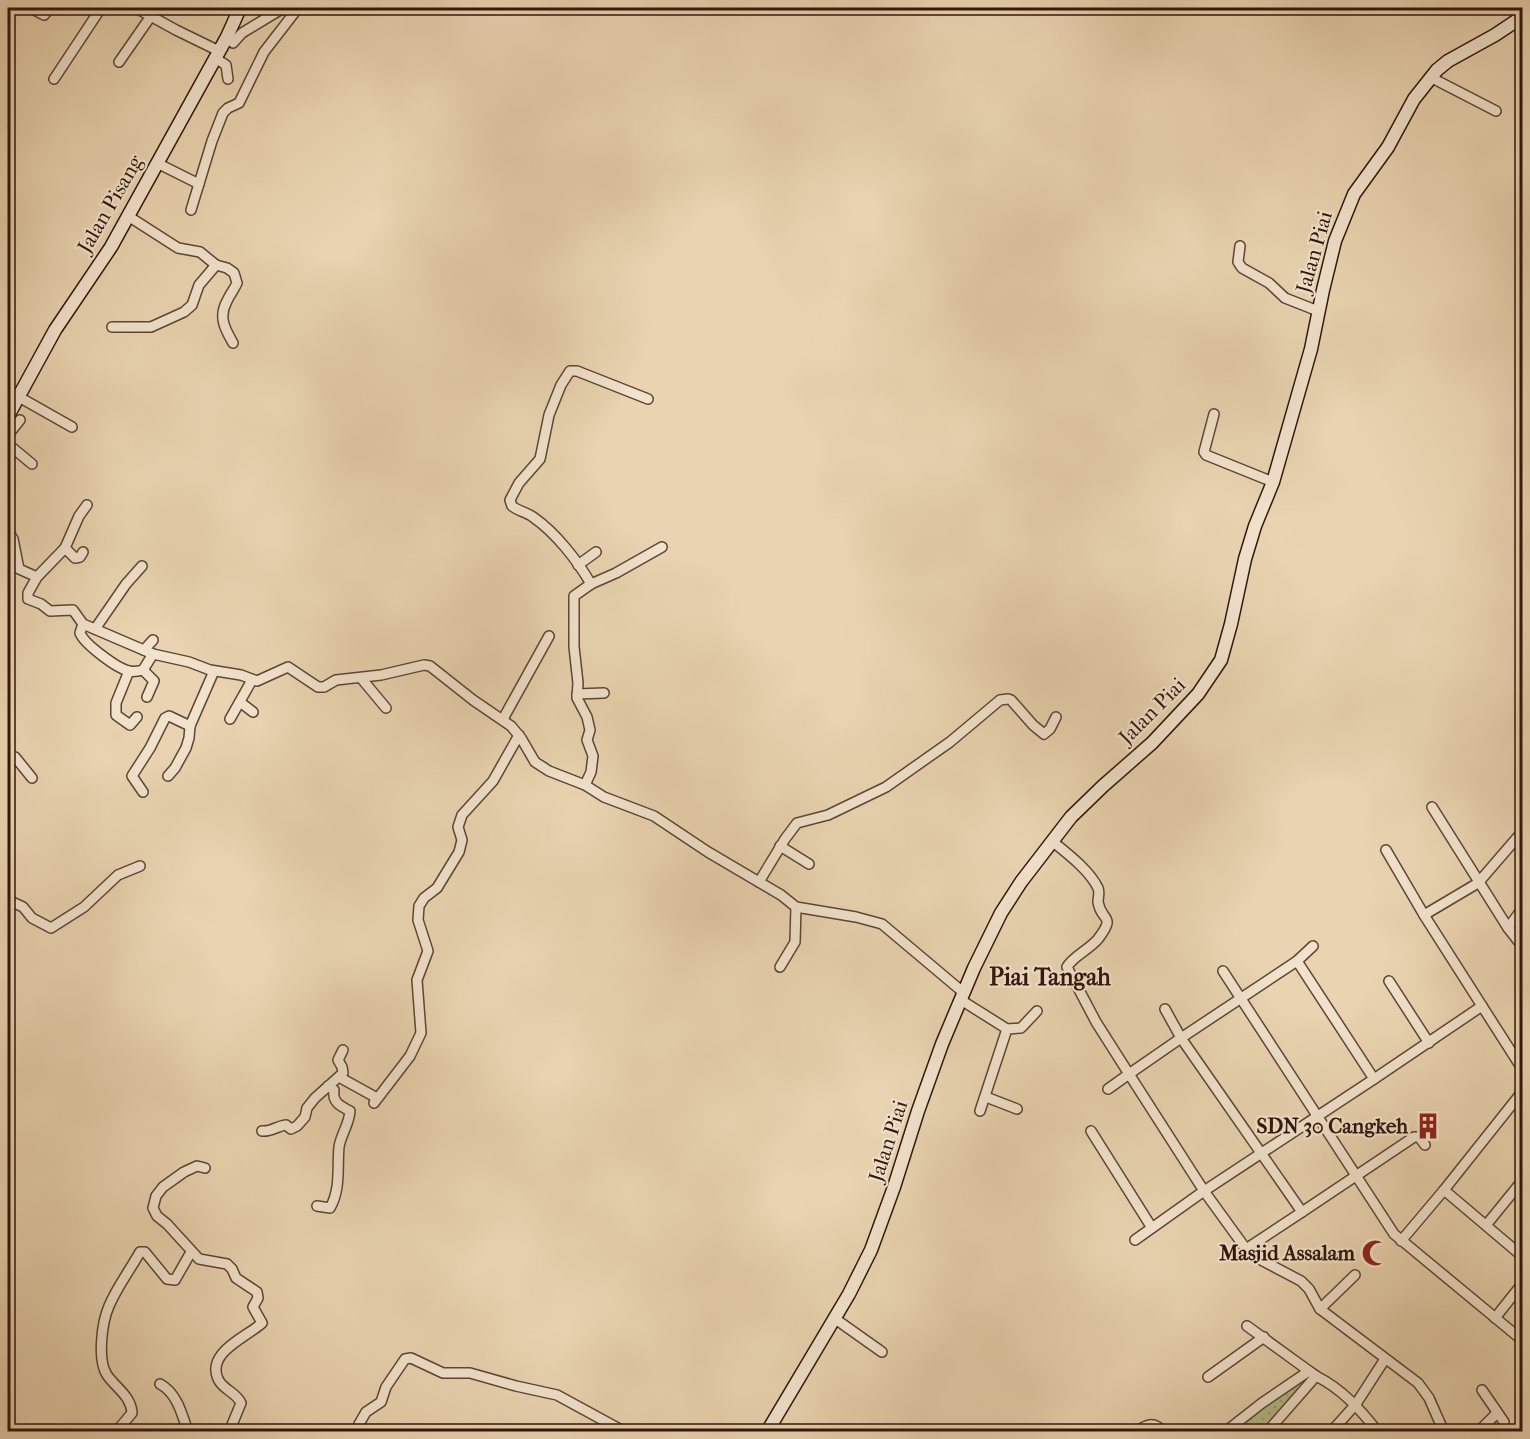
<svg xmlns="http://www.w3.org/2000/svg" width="1530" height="1439" viewBox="0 0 1530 1439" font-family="'IM FELL French Canon',serif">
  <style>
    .park { fill: url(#park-dots); stroke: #72694c; stroke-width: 1.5 }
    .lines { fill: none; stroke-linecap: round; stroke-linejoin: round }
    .street-casing { stroke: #5e4535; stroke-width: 12 }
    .secondary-casing { stroke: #30160c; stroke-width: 15 }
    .street { stroke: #f1e2cc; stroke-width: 9 }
    .secondary { stroke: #f1e2cc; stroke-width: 12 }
    .labels { text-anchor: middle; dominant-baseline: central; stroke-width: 4.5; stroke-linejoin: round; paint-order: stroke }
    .street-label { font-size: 21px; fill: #30160c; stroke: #f1e2cc }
    .poi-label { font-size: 21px; font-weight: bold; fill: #30160c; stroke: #f1e2cc; text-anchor: end }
    .quarter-label { font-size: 24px; font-weight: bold; fill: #30160c; stroke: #f1e2cc }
  </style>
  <defs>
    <pattern id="park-dots" width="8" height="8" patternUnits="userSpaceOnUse" patternTransform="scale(1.5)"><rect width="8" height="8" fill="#b5bc8c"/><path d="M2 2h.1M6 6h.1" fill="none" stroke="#9ca178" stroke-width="1.8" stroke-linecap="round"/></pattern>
  </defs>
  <rect width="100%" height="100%" fill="#e9d3b0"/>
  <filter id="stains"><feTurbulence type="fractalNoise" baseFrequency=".00333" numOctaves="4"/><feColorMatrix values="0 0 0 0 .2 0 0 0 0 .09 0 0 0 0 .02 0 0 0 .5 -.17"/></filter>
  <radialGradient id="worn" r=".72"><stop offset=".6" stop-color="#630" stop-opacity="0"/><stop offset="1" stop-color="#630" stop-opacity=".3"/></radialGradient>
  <!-- park -->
  <path class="park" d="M1309,1373L1320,1379L1264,1431L1230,1432Z"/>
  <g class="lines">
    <!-- street casing -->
    <g class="street-casing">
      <g id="street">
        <path d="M30,8L44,15L50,8"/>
        <path d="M136,8L176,30L219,51"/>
        <path d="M315,8L317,9"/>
        <path d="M233,43L242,33L280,10"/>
        <path d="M215,58L226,65L228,79"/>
        <path d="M119,62L151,16"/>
        <path d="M1430,77L1496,111"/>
        <path d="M54,79L101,8"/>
        <path d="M157,163L199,184"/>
        <path d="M191,210L212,141L223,113L228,108L239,103L264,52L298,8"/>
        <path d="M128,216L178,248L200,252L216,265L227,268L234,273L237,283C234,290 230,294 227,301C218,317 225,329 233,343"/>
        <path d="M1240,246L1238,262L1242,268L1269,283L1285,298L1318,311"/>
        <path d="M112,327H151L184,312L192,305L199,285L216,265"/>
        <path d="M19,397L72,427"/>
        <path d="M1214,414L1204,452L1206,455L1273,482"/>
        <path d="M8,435L20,420"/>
        <path d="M8,444L32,464"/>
        <path d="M8,531L13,539L19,569L37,577L28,593V599L41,604L50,611L73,610L83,624L153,654L189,662L210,670L241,675L257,681L288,667L318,687H324L336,680L381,675L424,665L430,666L473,700L511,726L521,738L535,762L549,771L585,785L604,797L654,816L708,852L781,895L796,907L856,917L882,924L964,993"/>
        <path d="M65,548L75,558L80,557L83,552"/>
        <path d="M578,565L596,552"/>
        <path d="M37,577L65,548L79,516L87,505"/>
        <path d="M591,584C577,560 556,533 533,517C526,512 518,511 512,506L510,500L519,483L540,459L549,415L561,385L570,371H577L648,399"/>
        <path d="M83,624L80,633C84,644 118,669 129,671C133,672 139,671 143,670L153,654"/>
        <path d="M95,629L126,584L142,566"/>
        <path d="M144,650L153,640"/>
        <path d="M143,670L154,681L147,697"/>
        <path d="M129,671L116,703V715L130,725L137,717"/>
        <path d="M361,678L386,708"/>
        <path d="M577,694L604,693"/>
        <path d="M240,702L253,712"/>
        <path d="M230,719L252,680"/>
        <path d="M503,719L549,636"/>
        <path d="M8,759L11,756L15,757L32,778"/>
        <path d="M168,776L175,768L186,748L189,738L190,726L214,671"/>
        <path d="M585,785L591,772L593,756L587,740L590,730L587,717L577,698L578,683L574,647V596L591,584L616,573L662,547"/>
        <path d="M143,792L132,776L150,748L165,718L169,716L190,726"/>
        <path d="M1432,807L1508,928L1522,909"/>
        <path d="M1052,841C1068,854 1089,870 1098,888C1100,893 1098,897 1098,902C1101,922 1117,914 1098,939C1090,949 1072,957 1067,967L1096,1022L1129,1074L1108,1089"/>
        <path d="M780,846L809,864"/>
        <path d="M759,882L785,839L797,823L828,815L886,787L950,742L1000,700L1008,699L1011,700L1033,725L1044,734L1050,729L1056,717"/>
        <path d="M8,900L23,907L32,918L51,928L84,907L118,875L140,866"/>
        <path d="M1424,915L1478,883L1522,832"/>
        <path d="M1508,928L1522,946"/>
        <path d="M1297,961L1313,946"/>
        <path d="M780,967L795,942L796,907"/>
        <path d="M1223,971L1394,1234L1522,1340"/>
        <path d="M1389,981L1429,1043"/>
        <path d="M961,1000L1007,1029"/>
        <path d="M1482,1006L1521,1067"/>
        <path d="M1165,1009L1181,1038L1302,1212L1246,1249"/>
        <path d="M339,1077L377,1098"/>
        <path d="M1374,1079L1482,1006L1424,915L1386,850"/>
        <path d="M986,1097L1017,1109"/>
        <path d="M374,1103L410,1056L421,1033L417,980L428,951L418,920L419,906L424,898L437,888L459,852L462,840L458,827L462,815L493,781L519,735"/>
        <path d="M980,1111L1007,1029L1021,1028L1037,1011"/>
        <path d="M262,1131C271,1132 277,1126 286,1125L291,1129L297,1126L305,1117L307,1108L315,1098L343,1073L342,1067L338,1060L343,1050"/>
        <path d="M1091,1131L1152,1228"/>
        <path d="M205,1168L197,1166L184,1172L163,1187L156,1196L153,1208L157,1216L167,1224L199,1259L227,1264L232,1269L236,1278L257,1292L258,1298L253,1307L262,1323C247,1337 206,1352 218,1379C223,1390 236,1392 241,1403L229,1432"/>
        <path d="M1444,1190L1522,1092"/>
        <path d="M317,1206L330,1208C341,1189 337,1167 339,1147C341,1134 349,1125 350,1111C340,1106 332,1102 334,1090L328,1086"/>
        <path d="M1302,1212L1414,1137H1419L1425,1145"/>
        <path d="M1487,1224L1522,1181"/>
        <path d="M1135,1240L1204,1191L1374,1079L1297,961L1181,1038L1129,1074L1204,1191L1246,1249L1263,1261L1301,1281L1309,1289L1320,1309L1418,1383L1429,1398L1444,1432"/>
        <path d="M1401,1241L1444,1190L1522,1256"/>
        <path d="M1320,1309L1355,1275"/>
        <path d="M834,1318L882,1352"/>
        <path d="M1495,1318L1522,1284"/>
        <path d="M1247,1326L1309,1371"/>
        <path d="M1208,1377L1264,1337"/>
        <path d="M160,1384C177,1393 182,1414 188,1432"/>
        <path d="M1482,1390L1504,1422"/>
        <path d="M359,1424L366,1412L381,1402L386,1387L405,1359L411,1358L443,1373H470L516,1386L557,1395L625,1432"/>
        <path d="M116,1432L132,1413C131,1396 116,1388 107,1375C97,1360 102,1322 109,1306C117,1287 130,1270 140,1252H145L167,1279L175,1280L191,1252"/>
        <path d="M1135,1432C1146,1425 1154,1420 1163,1432"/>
        <path d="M1225,1432L1262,1403L1309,1371L1316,1376"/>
        <path d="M1267,1432L1316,1376C1342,1389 1360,1409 1378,1432"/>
        <path d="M1331,1432L1356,1404L1385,1359"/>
        <path d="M1478,1432L1497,1413"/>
      </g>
    </g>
    <!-- secondary casing -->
    <g class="secondary-casing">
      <g id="secondary">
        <path d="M8,416L55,330L111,247L227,37L240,8"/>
        <path d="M767,1432L849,1294L871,1250L894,1187L918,1111L942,1044L974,968L1001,913L1021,882L1071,817L1103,786L1152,743L1198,694L1221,660L1231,624L1245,559L1255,526L1273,482L1311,349L1323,290L1335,241L1354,194L1388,147L1414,99L1437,70L1448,61L1495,35L1522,17"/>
      </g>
    </g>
    <!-- street -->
    <use href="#street" class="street"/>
    <!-- secondary -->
    <use href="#secondary" class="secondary"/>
  </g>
  <!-- icons -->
  <defs>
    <g id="building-bare" transform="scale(2.07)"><path d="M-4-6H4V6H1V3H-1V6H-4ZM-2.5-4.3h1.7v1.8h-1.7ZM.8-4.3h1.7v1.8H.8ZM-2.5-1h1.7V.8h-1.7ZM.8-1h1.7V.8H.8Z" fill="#8f2418" stroke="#f1e2cc" stroke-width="2.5" paint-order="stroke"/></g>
    <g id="mosque-bare" transform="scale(2.07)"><path d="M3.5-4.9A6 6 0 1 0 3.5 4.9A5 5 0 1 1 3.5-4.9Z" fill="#8f2418" stroke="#f1e2cc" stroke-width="2.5" paint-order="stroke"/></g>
  </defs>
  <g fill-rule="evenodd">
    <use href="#building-bare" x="1428" y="1126"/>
    <use href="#mosque-bare" x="1375" y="1253"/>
  </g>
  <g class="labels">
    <!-- street labels -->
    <g class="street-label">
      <text transform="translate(110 204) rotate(-60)">Jalan Pisang</text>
      <text transform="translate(1314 252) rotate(-74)">Jalan Piai</text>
      <text transform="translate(1152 711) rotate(-45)">Jalan Piai</text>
      <text transform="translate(888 1141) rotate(-72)">Jalan Piai</text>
    </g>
    <!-- poi labels -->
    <g class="poi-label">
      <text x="1408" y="1126">SDN 30 Cangkeh</text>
      <text x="1355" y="1253">Masjid Assalam</text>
    </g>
    <!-- quarter labels -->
    <g class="quarter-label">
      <text x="1050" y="977">Piai Tangah</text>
    </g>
  </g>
  <!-- margin -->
  <rect width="1530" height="1439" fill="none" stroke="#e9d3b0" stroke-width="30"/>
  <rect x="9" y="9" width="1512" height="1421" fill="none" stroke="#30160c" stroke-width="3"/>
  <rect x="15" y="15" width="1500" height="1409" fill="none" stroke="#30160c" stroke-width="1.5"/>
  <rect width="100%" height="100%" filter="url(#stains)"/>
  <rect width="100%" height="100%" fill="url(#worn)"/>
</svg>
